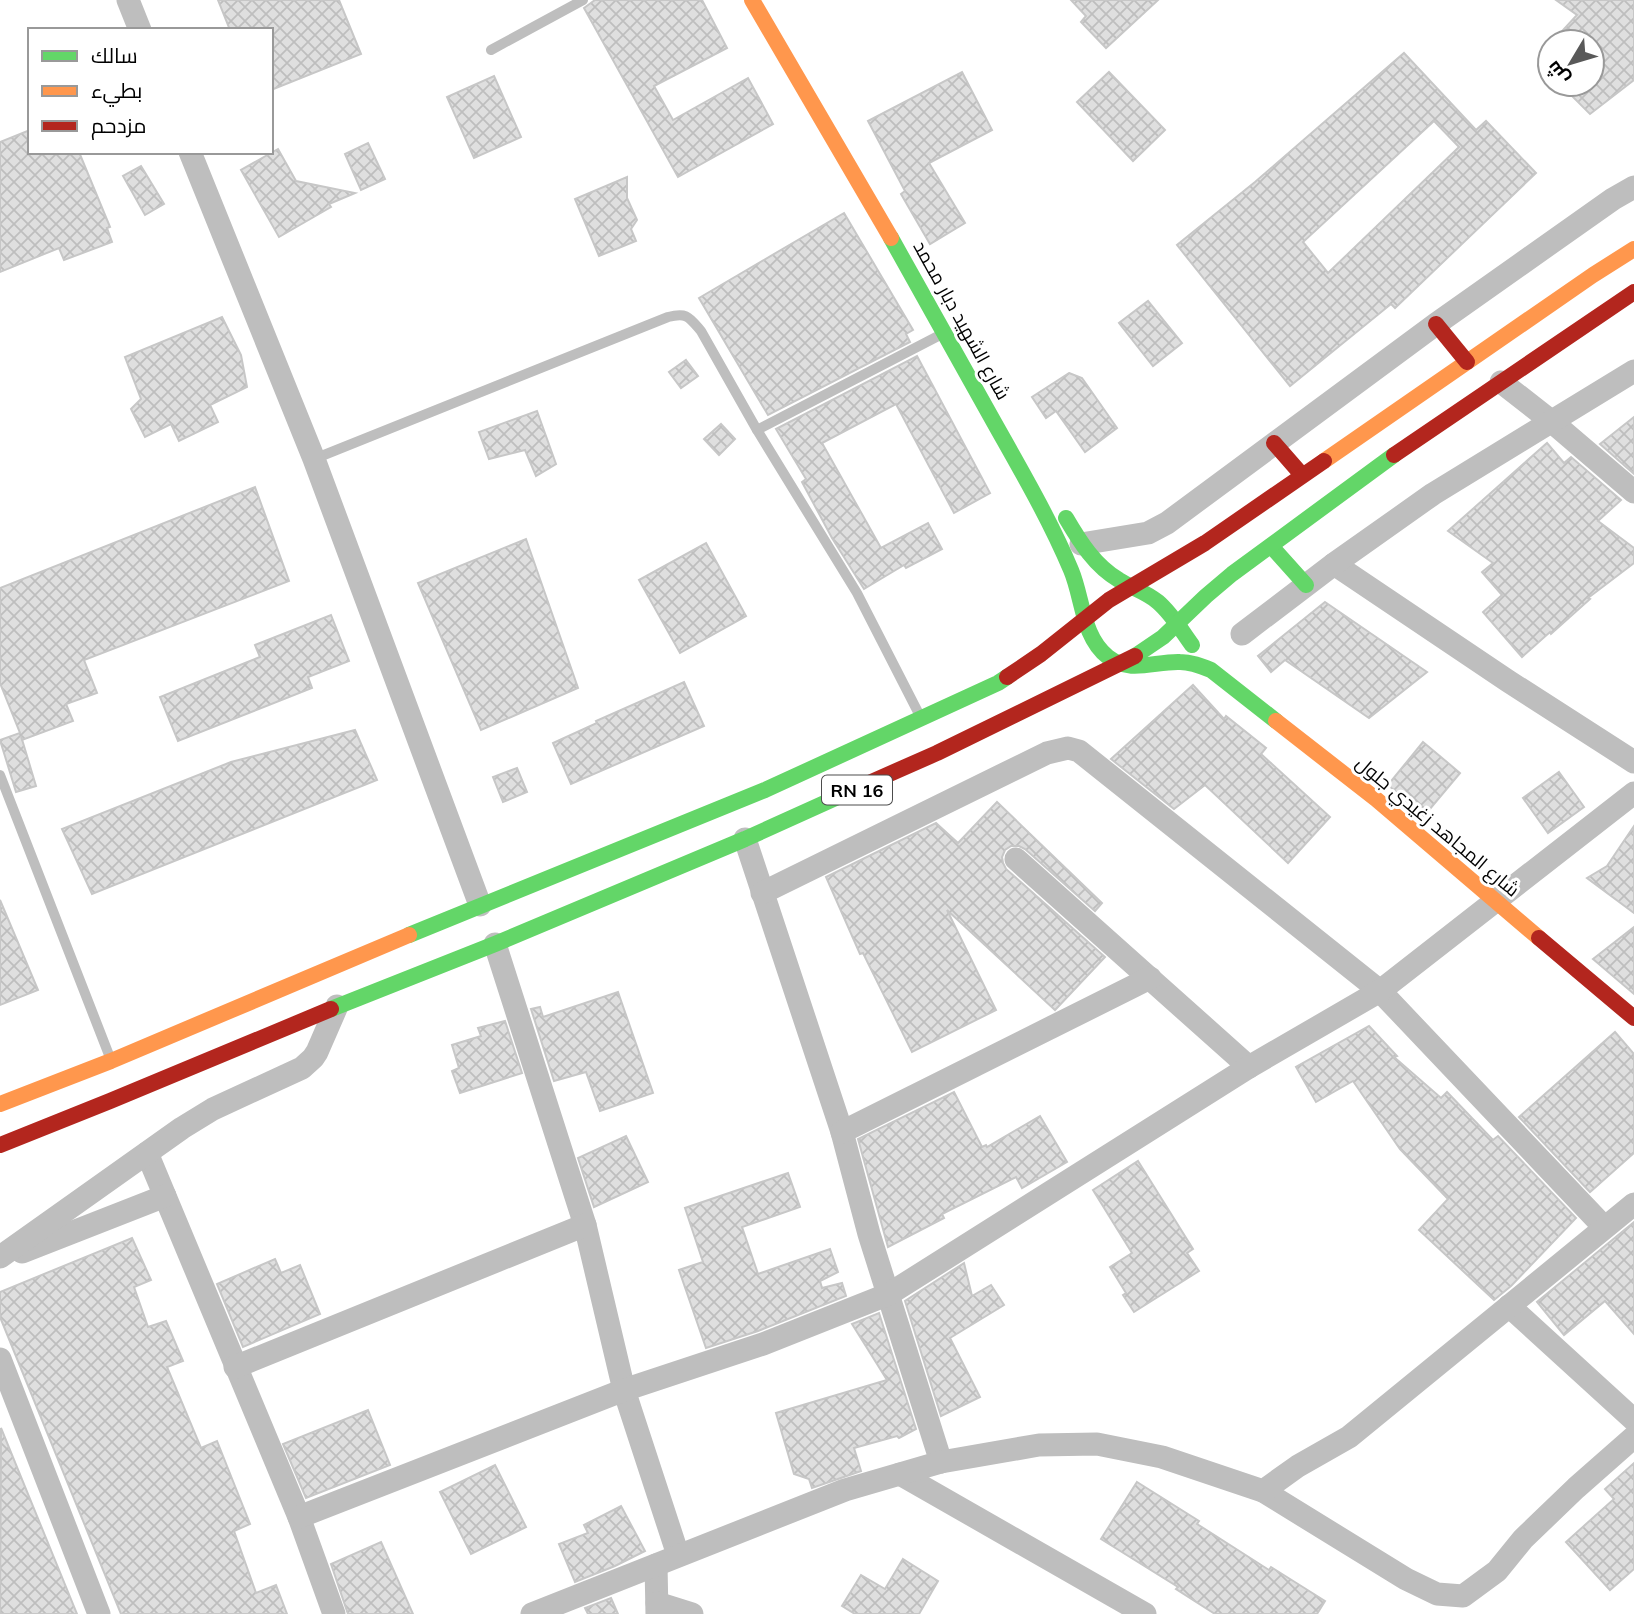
<svg xmlns="http://www.w3.org/2000/svg" width="1634" height="1614" viewBox="0 0 1634 1614" font-family="Mulish,Cairo,sans-serif">
  <style>
    .building { fill: url(#building-cross-hatch); stroke: #c7c7c7; stroke-width: 2; fill-rule: evenodd }
    .lines { fill: none; stroke-linecap: round; stroke-linejoin: round }
    .lane { stroke: #bebebe; stroke-width: 10 }
    .street { stroke: #bebebe; stroke-width: 23 }
    .fast { stroke: #63d668; stroke-width: 16 }
    .slow { stroke: #ff974d; stroke-width: 16 }
    .jam { stroke: #b3261e; stroke-width: 16 }
    .labels { text-anchor: middle; dominant-baseline: central; stroke-width: 6; stroke-linejoin: round; paint-order: stroke }
    .shield { fill: #fff; stroke: #4c4c4c; stroke-width: 2 }
    .shield-label { font-size: 18px; font-weight: bold; fill: #000 }
    .street-label { font-size: 19px; fill: #000; stroke: #fff }
  </style>
  <defs>
    <pattern id="building-cross-hatch" width="8" height="8" patternUnits="userSpaceOnUse" patternTransform="scale(1.75)"><rect width="8" height="8" fill="#dfdfdf"/><path d="M0 0l8 8M0 8l8-8" fill="none" stroke="#bebebe"/></pattern>
  </defs>
  <rect width="100%" height="100%" fill="#fff"/>
  <!-- building -->
  <g class="building">
    <path d="M218,0H339L361,54L271,90V30H230Z"/>
    <path d="M595,0H702L727,48L654,86L673,120L748,78L773,124L678,177L584,8Z"/>
    <path d="M1071,0H1158L1106,48L1081,22L1086,16Z"/>
    <path d="M1556,0H1634V80L1590,114L1560,84H1592V42H1552L1577,15Z"/>
    <path d="M1404,53L1476,130L1486,121L1536,173L1395,308L1391,304L1290,386L1177,245L1255,182ZM1434,121L1459,147L1328,273L1303,242Z"/>
    <path d="M962,72L992,130L929,163L965,223L930,244L901,194L905,191L868,121Z"/>
    <path d="M1109,72L1165,130L1133,161L1077,102Z"/>
    <path d="M494,76L521,137L474,158L447,97Z"/>
    <path d="M30,130V152H79L110,227L107,228L112,242L64,260L59,248L0,272V142Z"/>
    <path d="M368,143L385,179L361,190L345,154Z"/>
    <path d="M278,149L296,181L355,193L329,204L331,207L279,237L241,170Z"/>
    <path d="M141,166L164,204L145,215L123,176Z"/>
    <path d="M627,177V198L637,220L631,229L636,241L599,256L575,199Z"/>
    <path d="M844,213L913,330L906,334L910,342L768,415L699,298Z"/>
    <path d="M1148,301L1182,343L1153,366L1119,323Z"/>
    <path d="M222,317L241,355L247,387L210,405L218,422L179,441L171,424L145,437L131,409L141,399L125,357Z"/>
    <path d="M917,356L990,493L954,513L896,404L822,443L881,548L928,523L942,549L906,568L904,565L864,589L832,538L802,482L806,479L776,429Z"/>
    <path d="M686,360L698,376L681,388L669,372Z"/>
    <path d="M1069,373L1082,378L1117,428L1085,452L1056,411L1046,418L1032,397Z"/>
    <path d="M537,411L556,464L536,476L525,450L489,459L479,432Z"/>
    <path d="M1634,417V474L1600,444Z"/>
    <path d="M721,424L735,439L719,455L704,439Z"/>
    <path d="M1547,443L1564,463L1571,457L1621,500L1598,521L1634,548V563L1588,598L1590,599L1551,634L1550,632L1522,657L1483,612L1502,595L1482,572L1493,563L1448,531Z"/>
    <path d="M255,487L289,581L84,660L97,693L66,704L73,721L22,740L21,736L36,786L16,792L0,740L20,733L0,683V588Z"/>
    <path d="M526,539L578,688L481,730L418,583Z"/>
    <path d="M706,543L746,616L680,653L639,580Z"/>
    <path d="M1325,602L1427,672L1369,718L1285,660L1271,672L1258,656Z"/>
    <path d="M331,615L349,661L308,677L312,688L178,741L160,697L260,657L255,645Z"/>
    <path d="M684,682L704,726L571,784L553,743L597,723L596,721Z"/>
    <path d="M1193,685L1224,719L1226,716L1266,748L1261,754L1330,817L1288,863L1205,785L1174,809L1111,759Z"/>
    <path d="M355,730L377,780L92,894L62,829L231,762Z"/>
    <path d="M1423,742L1460,773L1424,816L1388,785Z"/>
    <path d="M517,768L527,792L503,802L493,777Z"/>
    <path d="M1559,772L1584,807L1548,833L1523,798Z"/>
    <path d="M997,802L1102,903L1095,911L1025,849L1019,846H1011L1005,850L1002,857L1003,863L1006,869L1105,957L1055,1010L947,910L996,1010L912,1052L863,953L860,954L826,877L936,823L958,843Z"/>
    <path d="M1634,826V913L1587,878L1607,866Z"/>
    <path d="M0,900L38,990L0,1005Z"/>
    <path d="M1634,927V994L1593,959Z"/>
    <path d="M618,992L653,1093L600,1111L586,1072L554,1081L531,1009L540,1007L543,1017Z"/>
    <path d="M505,1021L522,1073L460,1093L452,1071L459,1068L452,1045L481,1036L478,1028Z"/>
    <path d="M1369,1026L1397,1056L1394,1057L1441,1098L1447,1092L1493,1140L1498,1136L1576,1218L1511,1286L1494,1300L1419,1230L1448,1199L1400,1149L1353,1081L1316,1102L1296,1067Z"/>
    <path d="M1615,1032L1634,1054V1153L1590,1192L1519,1117Z"/>
    <path d="M954,1092L982,1147L986,1145L987,1147L1040,1116L1067,1162L1022,1188L1016,1177L942,1214L944,1218L888,1247L858,1139Z"/>
    <path d="M626,1136L648,1182L594,1207L578,1158Z"/>
    <path d="M1138,1161L1193,1249L1187,1253L1199,1271L1134,1312L1123,1295L1126,1293L1110,1267L1132,1253L1093,1190Z"/>
    <path d="M788,1173L800,1207L742,1227L758,1274L830,1249L838,1272L820,1281L822,1288L842,1283L846,1296L758,1331L706,1348L679,1270L703,1262L685,1208Z"/>
    <path d="M1634,1222V1334L1605,1301L1564,1335L1537,1302Z"/>
    <path d="M132,1238L151,1280L134,1287L148,1327L166,1321L183,1361L167,1367L201,1448L217,1441L250,1524L234,1531L256,1593L276,1585L287,1614H121L0,1317V1292Z"/>
    <path d="M275,1259L281,1273L300,1265L320,1314L243,1347L217,1284Z"/>
    <path d="M964,1263L972,1296L991,1285L1004,1305L950,1338L980,1397L941,1416L905,1301Z"/>
    <path d="M879,1313L916,1429L899,1438L897,1436L854,1448L861,1471L812,1488L809,1479L794,1474L776,1413L887,1380L852,1324Z"/>
    <path d="M368,1410L390,1465L306,1498L283,1444Z"/>
    <path d="M1,1428L77,1614H0Z"/>
    <path d="M1634,1463V1569L1610,1590L1566,1542L1614,1499L1605,1489Z"/>
    <path d="M495,1465L526,1527L471,1554L440,1492Z"/>
    <path d="M1137,1482L1199,1521L1197,1524L1269,1570L1271,1567L1325,1601L1317,1614H1215L1176,1589L1178,1587L1101,1539Z"/>
    <path d="M621,1506L645,1551L615,1566L575,1582L559,1544L588,1533L584,1525Z"/>
    <path d="M381,1542L413,1614H348L331,1564Z"/>
    <path d="M903,1559L938,1581L919,1614H855L842,1606L861,1575L885,1589Z"/>
    <path d="M611,1598L618,1614H588L585,1608Z"/>
  </g>
  <g class="lines">
    <!-- lane -->
    <g class="lane">
      <path d="M491,50L583,0"/>
      <path d="M757,430L944,333"/>
      <path d="M314,459L668,317C687,312 689,317 701,331L757,430L857,593L920,716"/>
      <path d="M0,775L109,1055"/>
    </g>
    <!-- street -->
    <g class="street">
      <path d="M128,0L140,30"/>
      <path d="M190,152L314,459L480,905"/>
      <path d="M1501,382L1551,421L1634,492"/>
      <path d="M1081,544L1148,533L1167,523L1436,324L1613,199L1634,187"/>
      <path d="M1334,564L1508,681L1634,762"/>
      <path d="M1242,634L1334,564L1433,494L1634,371"/>
      <path d="M745,839L842,1132L869,1234L941,1462"/>
      <path d="M1016,859L1249,1067"/>
      <path d="M762,893L1047,753L1068,748L1079,751L1380,991L1604,1227"/>
      <path d="M495,944L585,1225L624,1390L678,1555"/>
      <path d="M842,1132L1150,978"/>
      <path d="M147,1153L299,1517L334,1614"/>
      <path d="M22,1252L165,1196"/>
      <path d="M0,1257L182,1128L213,1109L302,1068L313,1058L317,1052L337,1006"/>
      <path d="M1509,1306L1634,1420"/>
      <path d="M0,1359L99,1614"/>
      <path d="M235,1367L585,1225"/>
      <path d="M900,1474L1145,1614"/>
      <path d="M1263,1491L1406,1579L1437,1594L1463,1596L1497,1571L1523,1539L1576,1488L1634,1437"/>
      <path d="M299,1517L624,1390L763,1344L889,1294L1249,1067L1380,991L1634,793"/>
      <path d="M656,1565L657,1614"/>
      <path d="M657,1603L692,1614"/>
      <path d="M532,1614L845,1490L941,1462L1039,1445L1097,1444L1162,1457L1263,1491L1298,1466L1349,1437L1634,1204"/>
    </g>
    <!-- fast -->
    <g class="fast">
      <path d="M891,238C926,300 961,362 995,424C1022,472 1050,520 1071,570C1083,598 1082,637 1108,657C1130,674 1155,661 1180,662C1191,662 1201,666 1211,670L1276,721"/>
      <path d="M1066,518C1080,542 1095,566 1119,580C1132,588 1146,592 1158,602C1172,614 1181,630 1192,645"/>
      <path d="M1271,546L1306,585"/>
      <path d="M1135,656L1163,637L1206,596L1232,574L1394,455"/>
      <path d="M409,935L765,790L998,683L1007,677"/>
      <path d="M331,1009L495,944L745,839L860,787"/>
    </g>
    <!-- slow -->
    <g class="slow">
      <path d="M752,0L891,238"/>
      <path d="M1324,461L1593,275L1634,249"/>
      <path d="M1276,721L1376,799L1539,938"/>
      <path d="M0,1104L111,1061L409,935"/>
    </g>
    <!-- jam -->
    <g class="jam">
      <path d="M1436,324L1467,362"/>
      <path d="M1274,443L1302,475"/>
      <path d="M1394,455L1634,292"/>
      <path d="M1007,677L1041,654L1109,600L1205,543L1324,461"/>
      <path d="M860,787L937,753L1135,656"/>
      <path d="M1539,938L1634,1018"/>
      <path d="M0,1145L110,1101L331,1009"/>
    </g>
  </g>
  <g class="labels">
    <!-- shield labels -->
    <rect class="shield" x="822" y="775.5" width="70" height="29" rx="5"/>
    <g class="shield-label">
      <text x="857" y="790">RN 16</text>
    </g>
    <!-- street labels -->
    <g class="street-label">
      <text transform="translate(962 320) rotate(61)">شارع الشهيد دبار محمد</text>
      <text transform="translate(1438 826) rotate(40)">شارع المجاهد زغيدي جلول</text>
    </g>
  </g>
  <!-- legend -->
  <rect x="28" y="28" width="245" height="126" fill="#ffffff" stroke="#999999" stroke-width="2"/>
  <rect x="42" y="51" width="35" height="10" fill="#63d668" stroke="#999999" stroke-width="2"/>
  <text x="91" y="63" font-size="21" fill="#000000">سالك</text>
  <rect x="42" y="86" width="35" height="10" fill="#ff974d" stroke="#999999" stroke-width="2"/>
  <text x="91" y="98" font-size="21" fill="#000000">بطيء</text>
  <rect x="42" y="121" width="35" height="10" fill="#b3261e" stroke="#999999" stroke-width="2"/>
  <text x="91" y="133" font-size="21" fill="#000000">مزدحم</text>
  <!-- north arrow -->
  <g transform="translate(1571 63) rotate(232)"><circle r="33" fill="#ffffff" stroke="#999999" stroke-width="2"/>
  <path d="M0-5L12 26L0 18L-12 26Z" fill="#595959"/>
  <text y="-10" font-size="19" font-weight="bold" text-anchor="middle" fill="#000000">ش</text>
  </g>
</svg>
